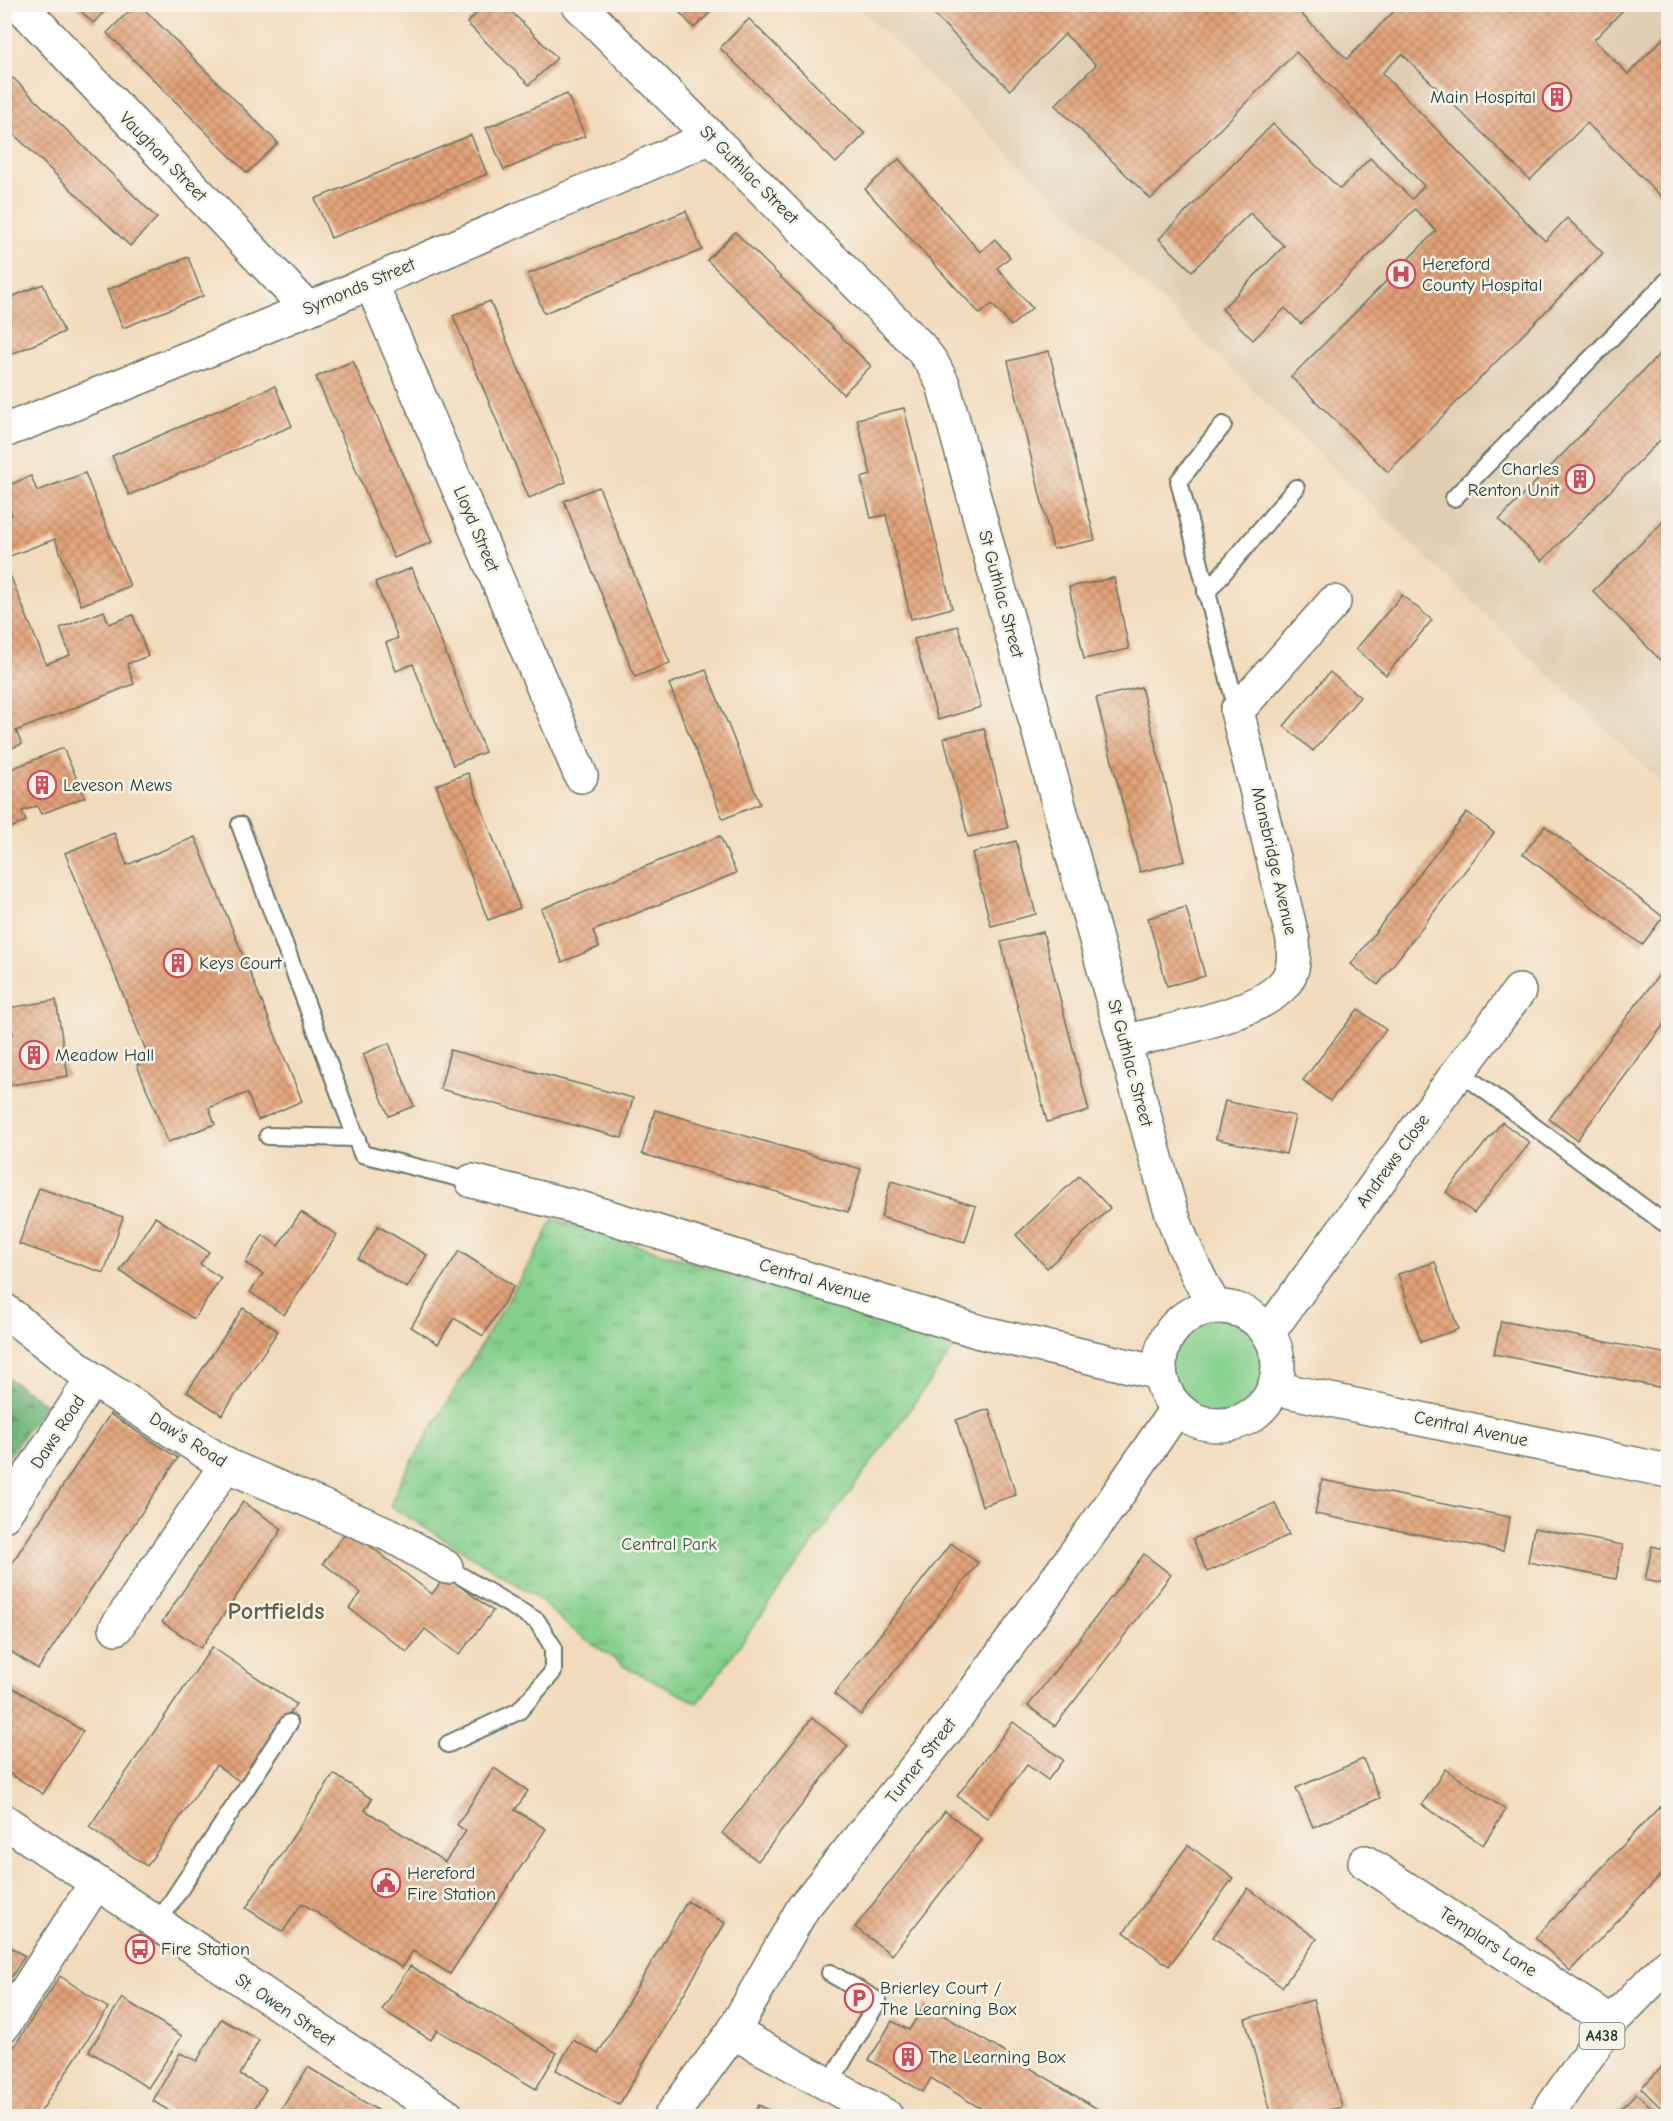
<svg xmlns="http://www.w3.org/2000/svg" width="1673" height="2121" viewBox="0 0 1673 2121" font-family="'Comic Neue',sans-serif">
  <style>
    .built { fill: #e0ceb2 }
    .grass { fill: #85d08d; stroke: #528660; stroke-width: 1.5 }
    .forest { fill: url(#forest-firs); stroke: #467856; stroke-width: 1.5 }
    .park { fill: url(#park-tufts); stroke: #528660; stroke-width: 1.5 }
    .building { fill: url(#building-cross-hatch) }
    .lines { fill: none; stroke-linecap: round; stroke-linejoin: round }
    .lane-casing { stroke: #697464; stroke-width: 20 }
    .street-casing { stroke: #697464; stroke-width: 36 }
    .highway-casing { stroke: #697464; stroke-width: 36 }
    .lane { stroke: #fff; stroke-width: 16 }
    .street { stroke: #fff; stroke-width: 33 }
    .highway { stroke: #fff; stroke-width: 33 }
    .labels { text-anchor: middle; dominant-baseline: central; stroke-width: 5; stroke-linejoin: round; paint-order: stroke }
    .shield { fill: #f7f3e8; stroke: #60746a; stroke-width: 1.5 }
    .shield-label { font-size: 16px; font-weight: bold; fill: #1f3d34 }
    .poi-label { font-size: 18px; fill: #1f3d34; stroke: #f7f3e8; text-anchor: start }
    .street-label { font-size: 18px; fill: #1f3d34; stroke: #f7f3e8 }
    .park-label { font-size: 18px; fill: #335a46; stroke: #f7f3e8 }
    .district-label { font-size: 24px; font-weight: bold; fill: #63604b; stroke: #f7f3e8 }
  </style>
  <defs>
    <pattern id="forest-firs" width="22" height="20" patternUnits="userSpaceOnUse" patternTransform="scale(1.5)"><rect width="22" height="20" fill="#6cb278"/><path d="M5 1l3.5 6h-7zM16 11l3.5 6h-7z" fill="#589263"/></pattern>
    <pattern id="park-tufts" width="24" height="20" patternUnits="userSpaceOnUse" patternTransform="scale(1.5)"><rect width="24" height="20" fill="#85d08d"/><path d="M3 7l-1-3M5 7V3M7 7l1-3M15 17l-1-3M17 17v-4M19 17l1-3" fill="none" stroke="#6caa74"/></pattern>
    <pattern id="building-cross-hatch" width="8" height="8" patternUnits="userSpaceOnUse" patternTransform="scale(1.5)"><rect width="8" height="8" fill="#e2a177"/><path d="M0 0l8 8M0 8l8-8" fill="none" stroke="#b78462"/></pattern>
  </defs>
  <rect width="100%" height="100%" fill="#f7f3e8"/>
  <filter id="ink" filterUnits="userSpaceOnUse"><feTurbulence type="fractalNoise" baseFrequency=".0167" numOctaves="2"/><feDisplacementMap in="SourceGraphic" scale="12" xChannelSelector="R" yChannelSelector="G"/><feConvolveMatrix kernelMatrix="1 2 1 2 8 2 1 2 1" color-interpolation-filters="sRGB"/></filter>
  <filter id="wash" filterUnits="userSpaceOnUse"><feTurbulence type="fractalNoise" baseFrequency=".008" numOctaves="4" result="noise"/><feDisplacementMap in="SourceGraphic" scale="24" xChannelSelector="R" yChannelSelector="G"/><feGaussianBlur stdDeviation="1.35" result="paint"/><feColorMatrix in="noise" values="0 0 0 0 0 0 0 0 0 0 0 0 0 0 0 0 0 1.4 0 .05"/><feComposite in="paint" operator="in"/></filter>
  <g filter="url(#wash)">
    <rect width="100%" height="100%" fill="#f2dbbc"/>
    <!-- built -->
    <path class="built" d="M856,5H1668V789L1412,544Z"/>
    <!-- grass -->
    <circle class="grass" cx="1219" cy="1366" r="59"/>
    <!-- forest -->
    <path class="forest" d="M5,1376L45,1404L5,1462Z"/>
    <!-- park -->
    <path class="park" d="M553,1219L904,1328L953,1349L698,1703L627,1668L569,1627L533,1594L390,1506L400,1482L544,1239Z"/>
    <g id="blocks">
      <!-- building -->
      <g class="building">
        <path d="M74,4H112L93,23Z"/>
        <path d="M136,4H139L278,143L247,173L107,33Z"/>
        <path d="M444,4H465L454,15Z"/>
        <path d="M486,4H504L557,58L529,85L467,23Z"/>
        <path d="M672,4H719L694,28Z"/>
        <path d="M923,4H1291L1347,59L1401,4H1629L1594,40L1628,74L1668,33V203L1587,123L1530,180L1402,54L1382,73L1545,241L1567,218L1603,253L1388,472L1291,377L1436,231L1415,209L1301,324L1285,308L1253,340L1222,309L1284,246L1250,213L1192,271L1159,239L1273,124L1340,189L1370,158L1412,199L1424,186L1350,106L1296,52L1151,199L1055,105L1096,65L1065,34L1010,90Z"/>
        <path d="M749,19L865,134L836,163L720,48Z"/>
        <path d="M13,78L157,218L130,246L4,125V87Z"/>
        <path d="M567,94L585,136L504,170L486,128Z"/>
        <path d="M471,135L487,174L331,238L315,199Z"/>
        <path d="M899,159L980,252L995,239L1010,257L997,268L1032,308L1011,326L992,304L980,314L865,189Z"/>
        <path d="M686,211L702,250L544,313L528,274Z"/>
        <path d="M735,232L871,366L843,394L707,260Z"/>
        <path d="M188,257L203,296L123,328L107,290Z"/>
        <path d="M43,284L64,332L4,357V300Z"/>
        <path d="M490,301L566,482L529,498L453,316Z"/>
        <path d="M1668,345V438L1665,435L1542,561L1499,520Z"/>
        <path d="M1049,351L1095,540L1053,549L1008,361Z"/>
        <path d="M353,361L432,542L394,558L316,377Z"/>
        <path d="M275,386L292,426L129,495L112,456Z"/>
        <path d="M904,408L952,608L911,619L886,515L871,518L861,478L871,475L857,419Z"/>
        <path d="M85,473L130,586L81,605L55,539L5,558V518L12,515L4,495V487L31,476L37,491Z"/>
        <path d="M599,487L670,663L635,677L564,501Z"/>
        <path d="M1668,517V668L1593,591Z"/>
        <path d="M4,560L46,664L70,655L60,628L104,611L109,624L133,615L148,656L127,664L134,684L16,731L22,744L4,751Z"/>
        <path d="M412,568L485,752L453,765L413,664L396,671L386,643L398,638L375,582Z"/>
        <path d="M1114,578L1129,649L1084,659L1069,587Z"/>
        <path d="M1402,595L1432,620L1386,675L1356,649Z"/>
        <path d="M958,626L981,707L938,720L914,639Z"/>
        <path d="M706,670L760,804L723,819L669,684Z"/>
        <path d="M1330,672L1360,697L1313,751L1284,726Z"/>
        <path d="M1141,687L1185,861L1140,872L1096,698Z"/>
        <path d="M984,728L1008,828L968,837L944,738Z"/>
        <path d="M63,748L85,797L41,814L37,806L22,811L26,821L4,831V772Z"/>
        <path d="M468,773L520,908L488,920L436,785Z"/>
        <path d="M1467,812L1494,833L1378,985L1351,964Z"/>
        <path d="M1545,826L1663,917L1642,945L1523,854Z"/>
        <path d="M114,833L127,865L195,837L302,1101L258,1120L247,1093L209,1108L215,1124L168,1142L137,1065L150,1060L65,853Z"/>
        <path d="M720,836L736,873L593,931L599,947L562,962L541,909Z"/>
        <path d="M1016,841L1036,914L991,926L972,853Z"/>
        <path d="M1186,907L1205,976L1167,986L1148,918Z"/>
        <path d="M1043,932L1089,1111L1047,1122L1001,942Z"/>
        <path d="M1665,967L1668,970V1019L1577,1140L1549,1119Z"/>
        <path d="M56,1000L68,1076L4,1086V1035L13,1034L8,1008Z"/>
        <path d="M1358,1009L1386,1030L1330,1101L1303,1080Z"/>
        <path d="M389,1043L414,1106L389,1116L363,1054Z"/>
        <path d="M450,1050L633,1098L622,1138L440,1089Z"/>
        <path d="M1225,1101L1295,1116L1286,1154L1216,1139Z"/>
        <path d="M655,1110L861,1169L848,1212L642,1154Z"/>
        <path d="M1502,1122L1530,1143L1474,1213L1446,1192Z"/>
        <path d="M1079,1176L1110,1208L1047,1268L1016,1235Z"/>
        <path d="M891,1181L976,1206L965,1242L881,1217Z"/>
        <path d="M39,1188L123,1217L104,1273L19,1244Z"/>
        <path d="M301,1212L337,1235L284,1315L250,1292L263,1274L245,1263L263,1235L278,1246Z"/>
        <path d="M155,1217L209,1252L200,1264L221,1278L194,1319L120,1271Z"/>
        <path d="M378,1226L427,1255L407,1288L358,1259Z"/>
        <path d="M459,1251L514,1286L483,1336L454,1318L438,1344L411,1327Z"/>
        <path d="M1435,1262L1458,1329L1421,1342L1398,1274Z"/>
        <path d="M243,1308L278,1331L222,1415L187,1392Z"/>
        <path d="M1501,1321L1668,1354V1389L1494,1354Z"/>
        <path d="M989,1409L1016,1495L982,1506L956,1420Z"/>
        <path d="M110,1414L178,1458L38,1669L4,1647V1575Z"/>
        <path d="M1322,1480L1510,1517L1503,1551L1315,1514Z"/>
        <path d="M243,1502L282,1529L201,1648L162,1622Z"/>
        <path d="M1275,1503L1289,1535L1207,1572L1193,1539Z"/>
        <path d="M1534,1528L1623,1545L1616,1579L1528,1562Z"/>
        <path d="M348,1529L432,1594L446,1576L493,1611L459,1655L425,1629L407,1652L349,1608L361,1593L323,1563Z"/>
        <path d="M951,1543L978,1563L861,1715L834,1694Z"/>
        <path d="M1652,1546L1668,1550V1585L1645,1580Z"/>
        <path d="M1144,1554L1171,1575L1055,1726L1028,1706Z"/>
        <path d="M212,1647L296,1704L242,1783L216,1765L147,1866L89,1827Z"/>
        <path d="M4,1682L83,1731L43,1794L4,1770Z"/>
        <path d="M812,1718L848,1746L758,1861L722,1833Z"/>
        <path d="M1013,1722L1063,1760L1048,1780L1027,1765L987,1818L957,1796Z"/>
        <path d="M1363,1759L1380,1798L1313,1827L1296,1788Z"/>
        <path d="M494,1768L528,1791L515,1810L546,1829L450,1974L413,1951L402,1968L302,1903L283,1932L246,1908L334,1774L372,1799L365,1810L445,1862L466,1831L457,1825Z"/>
        <path d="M1445,1769L1506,1810L1483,1845L1422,1805Z"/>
        <path d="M1668,1798V1867L1570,1971L1535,1938Z"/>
        <path d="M945,1811L982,1840L892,1955L855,1927Z"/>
        <path d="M1188,1845L1233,1878L1169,1966L1124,1932Z"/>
        <path d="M1248,1888L1317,1939L1282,1987L1213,1937Z"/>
        <path d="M687,1901L725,1923L619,2105L556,2070L573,2040L598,2054Z"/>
        <path d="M4,1943L25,1956L4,1988Z"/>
        <path d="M410,1966L557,2053L536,2089L437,2030L431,2040L382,2010Z"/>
        <path d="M60,1976L108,2008L38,2116H11L4,2112V2062Z"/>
        <path d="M122,1998L182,2036L148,2088L89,2051Z"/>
        <path d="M1313,2000L1342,2107L1305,2116H1272L1245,2019Z"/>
        <path d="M925,2004L1109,2116H993L931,2078L923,2092L869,2060L892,2021L909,2030Z"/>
        <path d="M221,2019L259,2040L240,2075L266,2089L250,2116H169L171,2112L153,2101L180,2053L197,2061Z"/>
        <path d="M1668,2061V2112L1667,2114L1641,2088Z"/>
        <path d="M308,2067L377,2110L372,2116H277Z"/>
        <path d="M1636,2093L1661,2116H1614Z"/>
        <path d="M759,2105L780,2116H752Z"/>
      </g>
    </g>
  </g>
  <g filter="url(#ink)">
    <use href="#blocks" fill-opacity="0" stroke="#697464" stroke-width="1.5"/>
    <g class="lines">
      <!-- lane casing -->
      <g class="lane-casing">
        <g id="lane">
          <path d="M1223,425L1179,481L1237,711"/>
          <path d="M1454,498L1668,280"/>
          <path d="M1206,593L1296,488"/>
          <path d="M240,825L362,1154L472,1181"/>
          <path d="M1459,1071L1663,1222L1668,1221"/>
          <path d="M268,1136L357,1138"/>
          <path d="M446,1567L537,1621L553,1647V1672L519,1711L448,1744"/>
          <path d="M157,1924L289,1723"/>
          <path d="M829,2085L878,2001L830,1973"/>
        </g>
      </g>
      <!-- street casing -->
      <g class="street-casing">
        <g id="street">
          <path d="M19,4L308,309"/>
          <path d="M578,4L920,347L932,363L943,384L1167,1198C1179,1239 1194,1271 1215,1307"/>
          <path d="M371,283L581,776"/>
          <path d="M4,431C243,339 477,238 711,137"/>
          <path d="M1124,1042C1166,1031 1257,1016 1284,984C1295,971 1294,956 1293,940L1237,711L1334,602"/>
          <path d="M472,1181L580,1208L980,1332L1160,1373"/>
          <circle cx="1219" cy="1366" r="59"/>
          <path d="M4,1310L92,1379L226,1465L392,1536L446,1567"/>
          <path d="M1268,1333L1459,1071L1519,991"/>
          <path d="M1274,1388L1668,1471"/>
          <path d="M4,1515L92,1379"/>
          <path d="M116,1628L226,1465"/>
          <path d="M1365,1862L1611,2022"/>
          <path d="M4,2025L96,1883"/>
          <path d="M733,2032L886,2116"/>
          <path d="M671,2116L733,2032L803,1908L951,1724L1112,1503L1177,1408"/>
        </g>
      </g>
      <!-- highway casing -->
      <g class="highway-casing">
        <g id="highway">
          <path d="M4,1821L447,2116"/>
          <path d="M1546,2116L1611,2022L1668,1964"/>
        </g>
      </g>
      <!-- lane -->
      <use href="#lane" class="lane"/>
      <!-- street -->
      <use href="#street" class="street"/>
      <!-- highway -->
      <use href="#highway" class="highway"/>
    </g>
  </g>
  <!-- icons -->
  <defs>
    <g id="building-ring" transform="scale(1.5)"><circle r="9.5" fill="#f7f3e8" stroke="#d1495b" stroke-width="1.5"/><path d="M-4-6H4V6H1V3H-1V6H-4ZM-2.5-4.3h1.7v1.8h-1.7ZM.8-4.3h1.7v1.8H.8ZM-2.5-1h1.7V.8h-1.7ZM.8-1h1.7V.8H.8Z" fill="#d1495b"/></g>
    <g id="hospital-ring" transform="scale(1.5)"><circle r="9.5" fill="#f7f3e8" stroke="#d1495b" stroke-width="1.5"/><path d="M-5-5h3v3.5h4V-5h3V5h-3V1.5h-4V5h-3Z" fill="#d1495b"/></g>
    <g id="civic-ring" transform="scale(1.5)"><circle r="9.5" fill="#f7f3e8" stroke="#d1495b" stroke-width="1.5"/><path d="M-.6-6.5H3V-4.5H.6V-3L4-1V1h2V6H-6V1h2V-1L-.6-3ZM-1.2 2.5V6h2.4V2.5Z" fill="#d1495b"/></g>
    <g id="bus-ring" transform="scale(1.5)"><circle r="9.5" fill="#f7f3e8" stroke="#d1495b" stroke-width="1.5"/><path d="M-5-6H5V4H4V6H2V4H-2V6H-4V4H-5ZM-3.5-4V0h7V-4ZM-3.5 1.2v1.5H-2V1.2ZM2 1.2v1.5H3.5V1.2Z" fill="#d1495b"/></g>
    <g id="parking-ring" transform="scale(1.5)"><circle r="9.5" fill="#f7f3e8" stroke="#d1495b" stroke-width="1.5"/><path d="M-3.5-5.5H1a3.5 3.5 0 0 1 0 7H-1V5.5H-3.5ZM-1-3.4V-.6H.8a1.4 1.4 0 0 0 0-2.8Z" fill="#d1495b"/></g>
  </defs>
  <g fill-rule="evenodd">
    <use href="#building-ring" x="1557" y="97"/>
    <use href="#hospital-ring" x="1401" y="274"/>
    <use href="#building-ring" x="1580" y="479"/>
    <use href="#building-ring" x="42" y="785"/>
    <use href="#building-ring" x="178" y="963"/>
    <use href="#building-ring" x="34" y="1055"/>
    <use href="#civic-ring" x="386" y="1883"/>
    <use href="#bus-ring" x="140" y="1949"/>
    <use href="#parking-ring" x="859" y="1998"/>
    <use href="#building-ring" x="908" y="2057"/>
  </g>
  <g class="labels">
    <!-- shield labels -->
    <rect class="shield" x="1579.5" y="2023" width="45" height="26" rx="4.5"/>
    <g class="shield-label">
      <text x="1602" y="2036">A438</text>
    </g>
    <!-- poi labels -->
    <g class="poi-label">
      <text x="1536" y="97" text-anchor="end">Main Hospital</text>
      <text x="1422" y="264">Hereford<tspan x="1422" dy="21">County Hospital</tspan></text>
      <text x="1559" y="469" text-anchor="end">Charles<tspan x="1559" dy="21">Renton Unit</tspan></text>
      <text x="63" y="785">Leveson Mews</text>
      <text x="199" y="963">Keys Court</text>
      <text x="55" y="1055">Meadow Hall</text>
      <text x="407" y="1873">Hereford<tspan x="407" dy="21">Fire Station</tspan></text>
      <text x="161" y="1949">Fire Station</text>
      <text x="880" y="1988">Brierley Court /<tspan x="880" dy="21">The Learning Box</tspan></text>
      <text x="929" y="2057">The Learning Box</text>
    </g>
    <!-- street labels -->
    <g class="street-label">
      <text transform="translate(163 157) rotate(46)">Vaughan Street</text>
      <text transform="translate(749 175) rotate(45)">St Guthlac Street</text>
      <text transform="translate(359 287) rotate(-23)">Symonds Street</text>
      <text transform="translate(476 529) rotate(67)">Lloyd Street</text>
      <text transform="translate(1001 594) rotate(75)">St Guthlac Street</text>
      <text transform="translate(1274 861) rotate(77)">Mansbridge Avenue</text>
      <text transform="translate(1130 1063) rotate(75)">St Guthlac Street</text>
      <text transform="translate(1393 1161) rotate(-54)">Andrews Close</text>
      <text transform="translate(815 1281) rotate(17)">Central Avenue</text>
      <text transform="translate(1471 1429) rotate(12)">Central Avenue</text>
      <text transform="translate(58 1432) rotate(-57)">Daws Road</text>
      <text transform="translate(188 1440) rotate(32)">Daw's Road</text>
      <text transform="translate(921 1761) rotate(-52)">Turner Street</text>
      <text transform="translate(1488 1942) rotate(33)">Templars Lane</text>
      <text transform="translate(285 2010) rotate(34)">St. Owen Street</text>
    </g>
    <!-- park labels -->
    <g class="park-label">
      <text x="669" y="1544">Central Park</text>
    </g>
    <!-- district labels -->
    <g class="district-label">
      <text x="276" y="1611">Portfields</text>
    </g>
  </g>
  <!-- margin -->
  <rect width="1673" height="2121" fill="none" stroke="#f7f3e8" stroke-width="24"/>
</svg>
